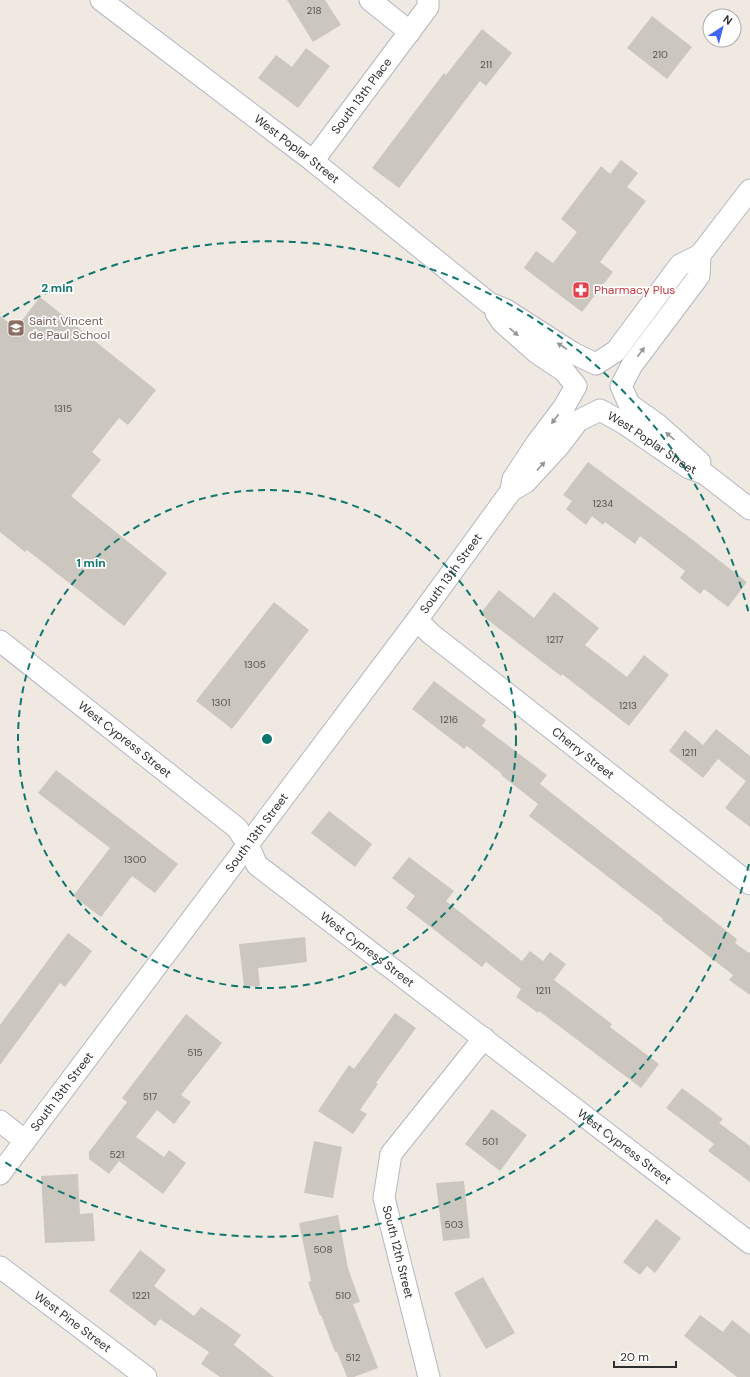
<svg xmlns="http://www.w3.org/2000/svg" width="750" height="1377" viewBox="0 0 750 1377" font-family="'DM Sans',sans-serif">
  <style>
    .building { fill: #cbc7bf }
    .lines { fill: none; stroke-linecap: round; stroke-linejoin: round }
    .minor-casing { stroke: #b4b7c1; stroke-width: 23 }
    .minor { stroke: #fff; stroke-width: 21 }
    .oneway { fill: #969696 }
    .ring { fill: none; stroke: #0f766e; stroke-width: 2; stroke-dasharray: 7 5 }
    .labels { text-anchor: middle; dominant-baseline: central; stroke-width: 3.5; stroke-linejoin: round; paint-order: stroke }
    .number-label { font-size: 10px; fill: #555452 }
    .street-label { font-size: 12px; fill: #2e2e2e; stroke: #fff }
    .health-label { font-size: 12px; fill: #be3a42; stroke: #fff; text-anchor: start }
    .education-label { font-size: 12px; fill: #785e54; stroke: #fff; text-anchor: start }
    .centre { fill: #0f766e; stroke: #fff; stroke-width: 2 }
    .ring-label { font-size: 12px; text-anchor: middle; font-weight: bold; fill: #0f766e; stroke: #fff; stroke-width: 3.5; stroke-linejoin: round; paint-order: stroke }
  </style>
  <rect width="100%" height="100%" fill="#efe9e1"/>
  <!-- building -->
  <g class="building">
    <path d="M287,0H325L341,25L313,42Z"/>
    <path d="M652,16L692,47L667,79L627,48Z"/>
    <path d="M482,29L512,53L486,86L480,81L399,188L372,168L444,73L446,75Z"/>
    <path d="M306,48L330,66L298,108L258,78L276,55L292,67Z"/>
    <path d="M621,160L638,173L627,187L646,201L600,262L613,272L582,312L524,268L536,251L553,263L577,232L561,219L601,166L610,174Z"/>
    <path d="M40,297L156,390L128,425L119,418L92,452L101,460L71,496L167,573L124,626L27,550L25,552L0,532V316L16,328Z"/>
    <path d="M588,462L685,534L747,582L728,607L704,589L700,594L680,578L685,571L640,536L635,544L605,522L603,525L592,516L586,525L566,509L572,501L563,495Z"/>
    <path d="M499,590L534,618L554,592L599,628L585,645L627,677L644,655L669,675L629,726L562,674L561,676L480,614Z"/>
    <path d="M274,602L309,630L232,729L196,701Z"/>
    <path d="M434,681L486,720L482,726L547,775L540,784L737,939L735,943L749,953L750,952V995L729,980L733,975L662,920L663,919L529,816L538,804L501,775L502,774L467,746L464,749L412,709Z"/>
    <path d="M716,729L750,756V827L725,808L746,781L718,759L703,778L669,751L685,730L703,745Z"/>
    <path d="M56,770L178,864L155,893L132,876L101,917L73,896L110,848L38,793Z"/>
    <path d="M329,811L372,844L355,867L311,833Z"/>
    <path d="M409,857L454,891L446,901L522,961L530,951L543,961L550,952L566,964L554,980L612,1024L610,1027L659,1064L641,1088L539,1011L538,1013L516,997L521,989L486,962L482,967L406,908L415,896L392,878Z"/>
    <path d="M68,933L92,951L65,987L60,983L0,1065V1025Z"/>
    <path d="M305,937L307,962L258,968L260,986L244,987L239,944Z"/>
    <path d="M395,1013L416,1028L376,1083L378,1084L360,1110L367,1114L353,1134L318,1111L349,1065L354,1069Z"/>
    <path d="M186,1014L222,1043L181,1095L191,1102L174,1124L157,1110L136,1137L164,1157L169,1150L186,1163L163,1194L119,1161L109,1174L89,1159V1152L127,1102L122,1098Z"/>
    <path d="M682,1088L723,1119L719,1123L750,1146V1182L708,1151L714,1144L666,1108Z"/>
    <path d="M492,1109L527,1135L500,1171L465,1144Z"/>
    <path d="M314,1141L342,1147L333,1198L304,1193Z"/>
    <path d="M78,1174L80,1214L93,1213L95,1241L45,1243L41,1176Z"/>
    <path d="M464,1181L470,1238L443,1241L436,1183Z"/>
    <path d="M338,1215L348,1268L360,1302L353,1304L378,1368L354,1377H347L337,1352H335L321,1315L320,1316L308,1282L311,1281L299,1223Z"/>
    <path d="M656,1219L681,1238L655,1273L647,1266L640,1275L623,1262Z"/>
    <path d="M140,1250L166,1270L154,1286L194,1316L201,1307L241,1335L234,1345L274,1377H220L201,1364L209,1352L160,1319L155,1326L109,1291Z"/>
    <path d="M483,1277L515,1333L486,1349L454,1293Z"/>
    <path d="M700,1315L723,1332L732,1320L750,1334V1377H737L684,1336Z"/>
  </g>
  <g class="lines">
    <!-- minor casing -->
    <g class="minor-casing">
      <g id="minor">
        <path id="s1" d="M101,0L313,161L489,303L506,310L573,353L596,364L616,351L680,265L700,255L750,190"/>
        <path d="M370,0L410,32"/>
        <path id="s2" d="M313,161L428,7V0"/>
        <path d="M700,255L699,276L632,365L621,386L629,404L657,424L700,462"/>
        <path d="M496,313L502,322L537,353L564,371L576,386L564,407L536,444L513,479L511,490"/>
        <path id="s3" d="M417,620L431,634L750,884"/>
        <path id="s4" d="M0,641L237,828L248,845L257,865L750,1243"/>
        <path d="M0,1121L25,1141"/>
        <path id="s5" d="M0,1174L417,620L511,491L526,482L559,446L578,421L600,410L625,424L689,468L705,474L750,509"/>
        <path id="s6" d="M0,1267L146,1377"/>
        <path d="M429,1377L384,1198L391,1154L484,1038"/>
      </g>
    </g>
    <!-- minor -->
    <use href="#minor" class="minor"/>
  </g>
  <!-- one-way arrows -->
  <defs><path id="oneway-solid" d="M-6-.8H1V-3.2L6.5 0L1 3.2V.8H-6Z"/></defs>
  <g class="oneway">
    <use href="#oneway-solid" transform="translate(514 332) rotate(41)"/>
    <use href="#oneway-solid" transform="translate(562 346) rotate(-147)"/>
    <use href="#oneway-solid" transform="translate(641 352) rotate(-53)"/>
    <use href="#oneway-solid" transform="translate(555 419) rotate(127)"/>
    <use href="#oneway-solid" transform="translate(670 436) rotate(-139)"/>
    <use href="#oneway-solid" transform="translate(541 466) rotate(-47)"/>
  </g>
  <!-- distance rings -->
  <g class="ring">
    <circle cx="267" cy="739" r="249"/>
    <path d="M749 864A498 498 0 0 1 3 1161M3 317A498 498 0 0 1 749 614"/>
  </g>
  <!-- icons -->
  <defs>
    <g id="pharmacy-square" transform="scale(0.9)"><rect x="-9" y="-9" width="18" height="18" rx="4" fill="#e0444e" stroke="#fff"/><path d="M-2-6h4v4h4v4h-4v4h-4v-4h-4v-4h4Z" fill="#fff"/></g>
    <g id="school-square" transform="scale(0.9)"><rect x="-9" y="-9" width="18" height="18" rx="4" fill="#8d6e63" stroke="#fff"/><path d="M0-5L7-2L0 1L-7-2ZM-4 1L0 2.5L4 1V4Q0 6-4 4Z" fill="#fff"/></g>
  </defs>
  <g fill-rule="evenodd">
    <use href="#pharmacy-square" x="581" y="290"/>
    <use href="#school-square" x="16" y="328"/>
  </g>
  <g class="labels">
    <!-- number labels -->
    <g class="number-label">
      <text x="314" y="10">218</text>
      <text x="660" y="54">210</text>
      <text x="486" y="64">211</text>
      <text x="63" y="408">1315</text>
      <text x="603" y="503">1234</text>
      <text x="555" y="639">1217</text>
      <text x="255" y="664">1305</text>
      <text x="221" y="702">1301</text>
      <text x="628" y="705">1213</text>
      <text x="449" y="719">1216</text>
      <text x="689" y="752">1211</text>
      <text x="135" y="859">1300</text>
      <text x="543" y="990">1211</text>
      <text x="195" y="1052">515</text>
      <text x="150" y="1096">517</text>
      <text x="490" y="1141">501</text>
      <text x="117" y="1154">521</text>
      <text x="454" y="1224">503</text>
      <text x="323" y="1249">508</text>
      <text x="141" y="1295">1221</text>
      <text x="343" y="1295">510</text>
      <text x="353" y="1357">512</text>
    </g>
    <!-- street labels -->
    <g class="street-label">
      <text stroke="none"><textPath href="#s2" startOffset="81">South 13th Place</textPath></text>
      <text stroke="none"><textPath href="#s1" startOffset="246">West Poplar Street</textPath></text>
      <text stroke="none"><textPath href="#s5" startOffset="1037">West Poplar Street</textPath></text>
      <text stroke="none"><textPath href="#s5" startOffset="751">South 13th Street</textPath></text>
      <text stroke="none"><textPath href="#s4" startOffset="159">West Cypress Street</textPath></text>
      <text stroke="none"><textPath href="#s3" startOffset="213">Cherry Street</textPath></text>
      <text stroke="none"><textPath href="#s5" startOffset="427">South 13th Street</textPath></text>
      <text stroke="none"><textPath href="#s4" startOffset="483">West Cypress Street</textPath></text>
      <text stroke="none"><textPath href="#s5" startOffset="103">South 13th Street</textPath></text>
      <text stroke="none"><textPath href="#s4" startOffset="807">West Cypress Street</textPath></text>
      <text transform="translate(398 1252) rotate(76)">South 12th Street</text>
      <text stroke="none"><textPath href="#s6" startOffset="91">West Pine Street</textPath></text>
    </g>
    <!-- health labels -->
    <g class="health-label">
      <text x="594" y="290">Pharmacy Plus</text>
    </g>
    <!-- education labels -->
    <g class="education-label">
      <text x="29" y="321">Saint Vincent<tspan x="29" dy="14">de Paul School</tspan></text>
    </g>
  </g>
  <circle cx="267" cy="739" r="6" class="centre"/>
  <g class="ring-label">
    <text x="57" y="292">2 min</text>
    <text x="91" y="567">1 min</text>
  </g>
  <!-- north arrow -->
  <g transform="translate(722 28) rotate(36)"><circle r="19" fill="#ffffff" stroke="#ababab"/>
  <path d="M0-3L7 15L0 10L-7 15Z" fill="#4264fb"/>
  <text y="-6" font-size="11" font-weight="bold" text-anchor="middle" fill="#2e2e2e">N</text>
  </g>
  <!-- scale -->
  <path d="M614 1361v6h62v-6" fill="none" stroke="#2e2e2e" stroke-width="2"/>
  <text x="620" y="1361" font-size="12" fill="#2e2e2e" stroke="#ffffff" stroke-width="3" paint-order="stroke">20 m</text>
</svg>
